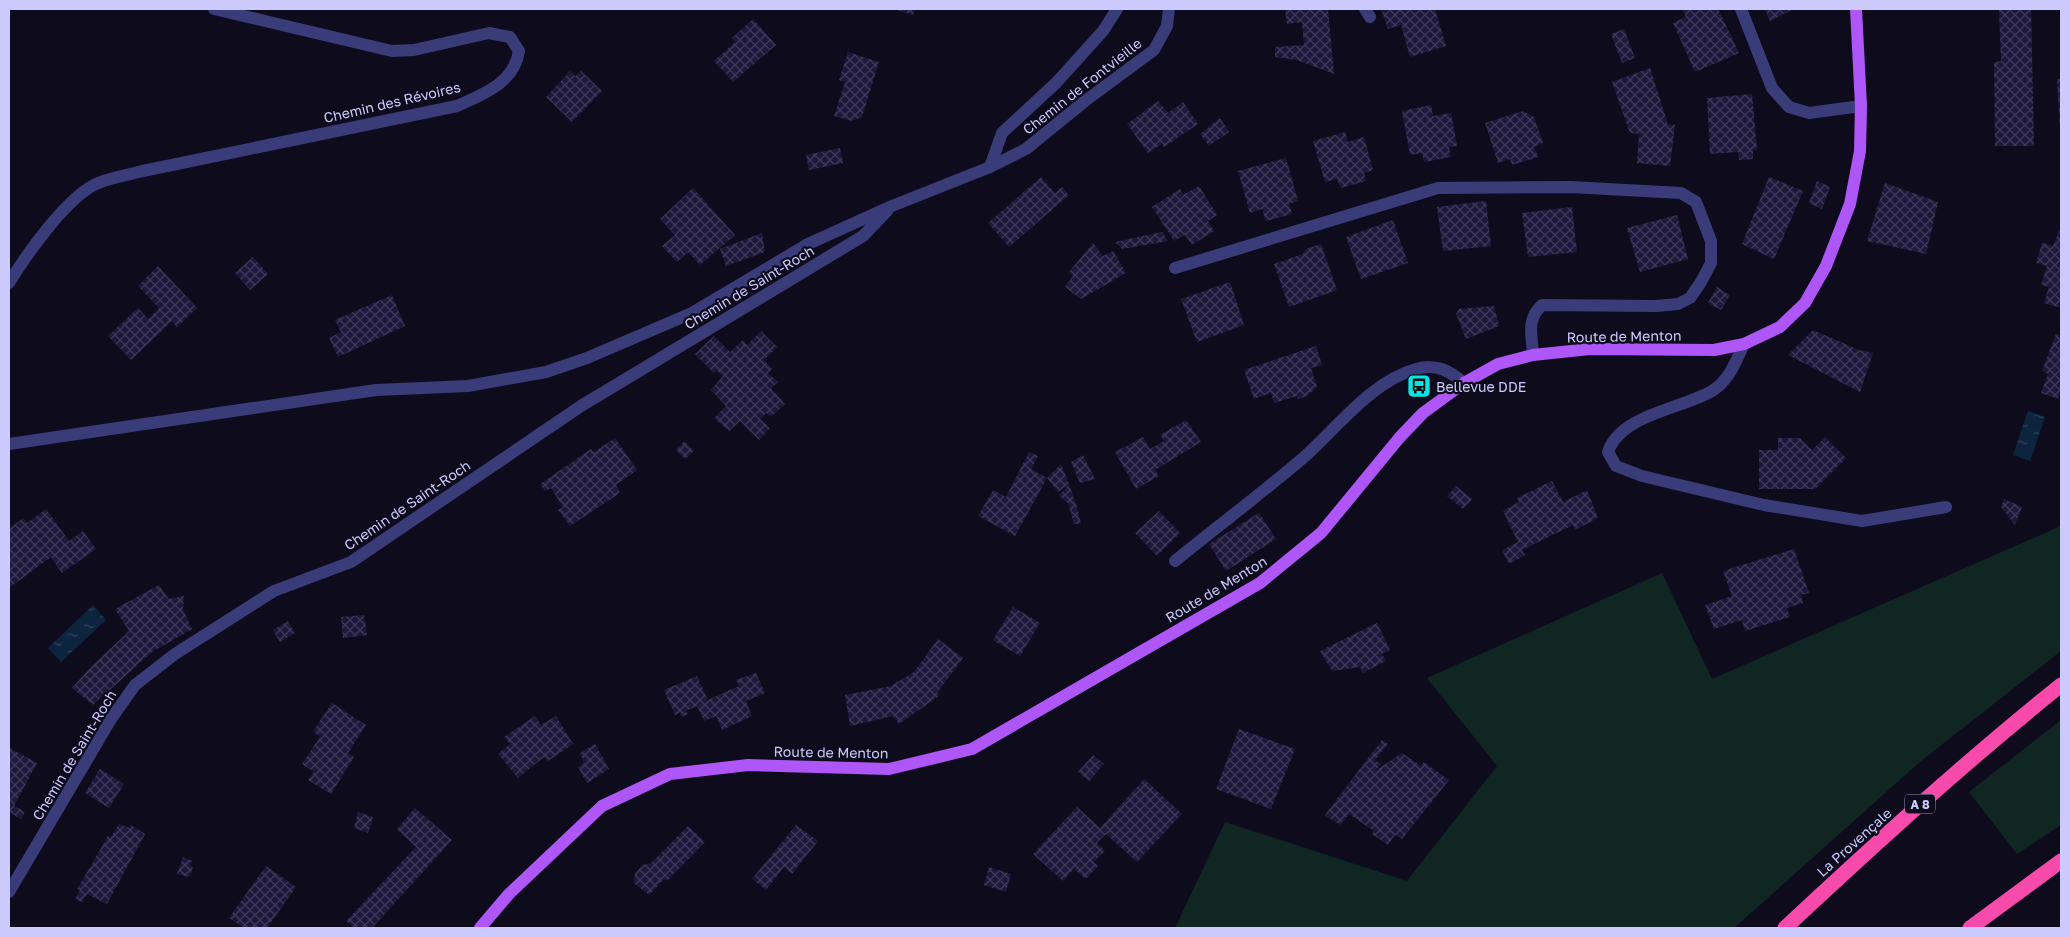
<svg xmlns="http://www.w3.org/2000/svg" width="2070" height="937" viewBox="0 0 2070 937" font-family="'Golos Text',sans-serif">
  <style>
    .green { fill: #102623 }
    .water { fill: url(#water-ripples) }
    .building { fill: url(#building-cross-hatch) }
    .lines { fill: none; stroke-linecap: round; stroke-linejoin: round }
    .minor { stroke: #393c79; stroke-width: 12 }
    .major { stroke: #ae56f8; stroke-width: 12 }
    .highway { stroke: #f74aab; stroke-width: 15 }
    .labels { text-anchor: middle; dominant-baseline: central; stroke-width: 4.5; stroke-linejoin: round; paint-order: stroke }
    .shield { fill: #0e0c1c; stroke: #9391ba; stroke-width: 1 }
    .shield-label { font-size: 12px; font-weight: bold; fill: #cccafd }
    .street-label { font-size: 14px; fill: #cccafd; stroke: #0e0c1c }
    .poi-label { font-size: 14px; fill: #cccafd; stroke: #0e0c1c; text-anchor: start }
  </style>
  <defs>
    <pattern id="water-ripples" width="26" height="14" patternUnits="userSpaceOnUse" patternTransform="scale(1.25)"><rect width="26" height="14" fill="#0d243f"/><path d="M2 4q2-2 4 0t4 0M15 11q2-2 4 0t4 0" fill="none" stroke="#2f425c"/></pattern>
    <pattern id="building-cross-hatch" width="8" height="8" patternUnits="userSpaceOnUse" patternTransform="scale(1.25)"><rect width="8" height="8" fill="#1e193c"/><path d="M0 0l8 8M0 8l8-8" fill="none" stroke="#3e3959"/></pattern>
  </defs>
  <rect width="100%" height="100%" fill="#0e0c1c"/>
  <!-- green -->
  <g class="green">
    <path d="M2061,526V651L1921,761L1734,928H1175L1225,822L1407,881L1497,766L1427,678L1662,573L1712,679Z"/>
    <path d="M2061,720V825L2017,854L1969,792Z"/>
  </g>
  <!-- water -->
  <g class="water">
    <path d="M2028,411L2045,417L2030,461L2013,455Z"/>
    <path d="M93,605L106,620L61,662L48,648Z"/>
  </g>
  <!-- building -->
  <g class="building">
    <path d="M894,9H915L913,15Z"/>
    <path d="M1285,9H1328L1334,74L1297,60L1275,57V47L1304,45L1302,22L1287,24Z"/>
    <path d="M1381,9H1435L1446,46L1410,57L1401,25L1388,29Z"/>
    <path d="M1682,9H1718L1739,53L1695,72L1673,23L1686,17Z"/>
    <path d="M1765,9H1791L1792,10L1770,21Z"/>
    <path d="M1999,9H2031L2034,146H1995L1994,62L2001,61Z"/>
    <path d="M753,19L776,45L733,82L714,61L735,42L732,38Z"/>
    <path d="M1624,29L1635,58L1622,63L1611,34Z"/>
    <path d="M848,52L879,62L862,117L852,121L834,116L845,82L839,80Z"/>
    <path d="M1650,68L1668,124L1675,125L1670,166L1637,163L1639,134L1630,133L1612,82Z"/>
    <path d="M570,71L575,76L581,71L602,91L572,122L546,97Z"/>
    <path d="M2057,79H2061V130H2060Z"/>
    <path d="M1752,94L1757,150H1753V159L1739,160L1738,152L1710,154L1707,98Z"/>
    <path d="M1158,101L1168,113L1183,102L1198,124L1164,147L1162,144L1148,153L1127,124Z"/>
    <path d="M1431,105L1433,116L1451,113L1457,146L1449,147L1451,157L1424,162L1422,153L1410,155L1402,111Z"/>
    <path d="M1523,111L1534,117L1543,143L1534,147L1538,157L1512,165L1510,159L1498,163L1485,123Z"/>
    <path d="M1220,118L1229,132L1209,146L1200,134Z"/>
    <path d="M1345,132L1348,142L1364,137L1373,170L1364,173L1366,181L1341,188L1337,179L1325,182L1313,141Z"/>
    <path d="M840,148L843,163L809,170L806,155Z"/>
    <path d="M1286,158L1298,201L1289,204L1292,214L1266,221L1262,209L1250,213L1238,171Z"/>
    <path d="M1041,177L1055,193L1062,187L1069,195L1009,247L988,223Z"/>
    <path d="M1769,177L1803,191L1774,259L1742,244Z"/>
    <path d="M1817,181L1830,187L1822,209L1809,203Z"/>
    <path d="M1885,183L1938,202L1926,254L1867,241Z"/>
    <path d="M1199,186L1217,215L1208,221L1214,231L1192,245L1185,235L1174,241L1152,207L1180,189L1183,195Z"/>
    <path d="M693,188L735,235L700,265L688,252L677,262L662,246L675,235L660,219Z"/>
    <path d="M1486,201L1491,246L1443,251L1437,207Z"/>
    <path d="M1572,207L1577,252L1528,257L1522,213Z"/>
    <path d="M1677,215L1688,259L1640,272L1627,228Z"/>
    <path d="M1393,220L1408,263L1361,279L1346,237Z"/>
    <path d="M2059,231L2061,232V308L2044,303L2049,287L2041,285L2047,266L2036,263L2042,243L2053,246Z"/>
    <path d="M1162,232L1168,241L1122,249L1115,242Z"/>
    <path d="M762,233L765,252L726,266L720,249Z"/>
    <path d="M1093,243L1103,256L1113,251L1126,273L1081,299L1065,287L1073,276L1069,272Z"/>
    <path d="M1321,244L1337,290L1289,307L1274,264L1303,254L1306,249Z"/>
    <path d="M253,257L268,274L250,290L235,273Z"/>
    <path d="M158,266L197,308L177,327L172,321L131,360L108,336L138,308L148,319L159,308L138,286Z"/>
    <path d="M1230,282L1244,325L1197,342L1181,299Z"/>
    <path d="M1717,287L1730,295L1721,310L1708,303Z"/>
    <path d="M392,295L405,326L338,357L329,338L341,332L335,320Z"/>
    <path d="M1494,306L1499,326L1466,339L1456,314L1459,309Z"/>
    <path d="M1813,330L1859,350L1873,353L1860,392L1788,355Z"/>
    <path d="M761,331L777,347L764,360L772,369L768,373L778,382L771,388L785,404L771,417L766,413L760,419L770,428L759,440L740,421L729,431L714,418L726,406L711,390L723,376L717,371L714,373L695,354L714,336L730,352L743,340L747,345Z"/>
    <path d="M2056,334L2061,336V390L2058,399L2041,393L2048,374L2042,371Z"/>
    <path d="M1316,346L1322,365L1311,368L1317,387L1307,396L1298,399L1297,396L1274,403L1271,393L1254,399L1244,370Z"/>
    <path d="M1186,420L1201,442L1155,470L1159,476L1136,489L1115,452L1143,437L1150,449L1164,441L1160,435Z"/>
    <path d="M1825,437L1846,458L1815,489H1759V450H1778V438H1800L1812,450Z"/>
    <path d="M615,438L637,470L616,485L620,493L570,526L558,510L563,507L551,488L545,491L540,484L591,449L594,452Z"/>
    <path d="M684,441L694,451L685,459L676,450Z"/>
    <path d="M1029,452L1038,456L1031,469L1047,478L1015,536L978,516L993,490L1006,497Z"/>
    <path d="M1083,455L1095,479L1080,483L1071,462Z"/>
    <path d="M1061,464L1069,484L1077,507L1081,524H1074L1068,503L1059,496L1069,484L1058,492L1047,478Z"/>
    <path d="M1552,481L1563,502L1587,490L1598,518L1575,530L1573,525L1522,550L1525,555L1509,564L1502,550L1518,542L1503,511L1519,502L1517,498Z"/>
    <path d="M1456,486L1472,499L1463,509L1447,496Z"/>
    <path d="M2004,499L2022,507L2015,525L2001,507Z"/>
    <path d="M46,509L69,541L83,531L96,549L62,573L51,557L9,588V529L23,518L27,523Z"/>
    <path d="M1159,511L1180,533L1157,556L1135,533Z"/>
    <path d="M1259,513L1276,539L1226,571L1209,544Z"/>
    <path d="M1794,549L1809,593L1801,595L1803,603L1787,608L1790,617L1745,631L1742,620L1714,629L1705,605L1732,596L1723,571Z"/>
    <path d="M159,585L169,599L184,596L183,609L192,629L152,652L93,705L72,688L88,670L129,631L115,609Z"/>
    <path d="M1013,607L1040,623L1020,656L993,640Z"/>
    <path d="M364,615L367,635L343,638L341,617Z"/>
    <path d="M288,621L295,633L280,642L273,630Z"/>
    <path d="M1377,623L1390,650L1382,654L1386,661L1363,673L1360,667L1332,671L1320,651Z"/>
    <path d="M938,639L963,658L937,693L939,696L899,724L893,716L850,726L845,695L891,686L914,672Z"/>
    <path d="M756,673L765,693L746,701L752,716L722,730L716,716L704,721L697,706L686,711L688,714L682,717L679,713L675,715L664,690L697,676L708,700L739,686L736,680Z"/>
    <path d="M332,703L366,725L348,753L354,757L331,794L308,780L314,772L302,764L320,737L313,731Z"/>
    <path d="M535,716L541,725L556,716L573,744L548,761L544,757L518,778L498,754L510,744L504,737Z"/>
    <path d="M1239,729L1295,749L1271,809L1216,789Z"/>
    <path d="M1382,740L1388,744L1375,760L1381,764L1375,771L1402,753L1421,766L1424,762L1449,780L1402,839L1395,835L1388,845L1372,834L1374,831L1349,814L1340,825L1325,815Z"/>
    <path d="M595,744L609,769L587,783L578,767L584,763L580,753Z"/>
    <path d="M10,748L37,763L14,806L25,812L21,819L9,812Z"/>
    <path d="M1093,755L1104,764L1089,781L1078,772Z"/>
    <path d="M100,769L124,784L109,808L85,793Z"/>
    <path d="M1144,779L1182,814L1137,862L1106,834L1097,843L1105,851L1094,862L1098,866L1086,879L1074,869L1063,881L1033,854L1077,807L1100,828Z"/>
    <path d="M415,808L452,840L372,928H354L346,921L416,847L397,829Z"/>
    <path d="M358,812L373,817L368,833L354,828Z"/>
    <path d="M119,824L129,828L131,825L145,834L107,904L87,894L82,902L75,899L80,890L77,889L89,869L108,836L111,837Z"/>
    <path d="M796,825L818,841L792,874L784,867L766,890L752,879Z"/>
    <path d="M688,826L705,842L667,881L664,879L649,895L634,883L635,873L643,865L651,863Z"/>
    <path d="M183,857L192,861L190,865L193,868L189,877L177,874Z"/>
    <path d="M266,866L296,887L267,928H244L229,918Z"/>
    <path d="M989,867L1011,874L1006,892L984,885Z"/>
  </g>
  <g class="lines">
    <!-- minor -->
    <g class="minor">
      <path d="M1365,9L1370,17"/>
      <path d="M1741,9L1772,88L1789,107L1809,113L1861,106"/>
      <path d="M990,167L1002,133L1056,83L1103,31L1117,9"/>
      <path d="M1175,268L1438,188L1571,187L1681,193L1696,202L1711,241V263L1701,282L1690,298L1678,304L1656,306L1542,305C1526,320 1532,335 1533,355"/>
      <path d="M9,283C26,255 65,200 94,185C107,178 125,176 138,172L457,106C484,94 514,83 519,51L510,37L489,33L414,50L392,51L214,9"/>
      <path d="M1744,344C1736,361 1729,381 1712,391C1681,409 1620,415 1608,452L1616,466L1642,476L1764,505L1862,521L1946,507"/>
      <path d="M9,444L376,390L468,386L546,372L587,358L692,313L808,244L892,206L990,167L1026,149L1085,101L1154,50L1167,26L1169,9"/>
      <path d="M1175,561C1218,526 1262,493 1303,458C1337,428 1372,381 1416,369C1436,363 1450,371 1464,383"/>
      <path d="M9,892L111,719L135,685L175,654L274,591L351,562L581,406L863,236L887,211"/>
    </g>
    <!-- major -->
    <path class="major" d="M480,928L509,894L602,806L670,774L748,765L889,769L972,749L1260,583L1321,533L1400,437L1423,413L1464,383L1498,364L1533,355L1590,349L1714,350L1744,344L1780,327L1805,303L1826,266L1850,204L1860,151L1861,106L1856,9"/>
    <!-- highway -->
    <g class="highway">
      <path d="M1785,928C1875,844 1965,762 2061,685"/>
      <path d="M1970,928L2061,861"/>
    </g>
  </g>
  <!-- icons -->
  <defs>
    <g id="bus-square" transform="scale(1.25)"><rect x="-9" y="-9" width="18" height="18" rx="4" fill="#0ae4e9" stroke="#0e0c1c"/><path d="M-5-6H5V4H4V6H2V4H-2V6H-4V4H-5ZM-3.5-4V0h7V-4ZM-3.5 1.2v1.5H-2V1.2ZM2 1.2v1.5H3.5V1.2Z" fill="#111"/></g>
  </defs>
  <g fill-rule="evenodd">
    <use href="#bus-square" x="1419" y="386"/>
  </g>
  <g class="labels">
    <!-- shield labels -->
    <rect class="shield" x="1905" y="794.5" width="30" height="19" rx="4"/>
    <g class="shield-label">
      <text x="1920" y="804">A 8</text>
    </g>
    <!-- street labels -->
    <g class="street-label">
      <text transform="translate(1082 86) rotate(-38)">Chemin de Fontvieille</text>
      <text transform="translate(392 102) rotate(-13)">Chemin des Révoires</text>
      <text transform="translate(749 287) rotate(-31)">Chemin de Saint-Roch</text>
      <text transform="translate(1624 336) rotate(-1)">Route de Menton</text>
      <text transform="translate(407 505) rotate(-34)">Chemin de Saint-Roch</text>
      <text transform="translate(1216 589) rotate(-31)">Route de Menton</text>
      <text transform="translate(831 752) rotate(1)">Route de Menton</text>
      <text transform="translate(74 755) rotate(-59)">Chemin de Saint-Roch</text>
      <text transform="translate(1854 842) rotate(-42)">La Provençale</text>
    </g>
    <!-- poi labels -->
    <g class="poi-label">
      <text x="1436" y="386">Bellevue DDE</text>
    </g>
  </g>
  <!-- border -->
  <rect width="2070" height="937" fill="none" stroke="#cccafd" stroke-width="20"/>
</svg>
